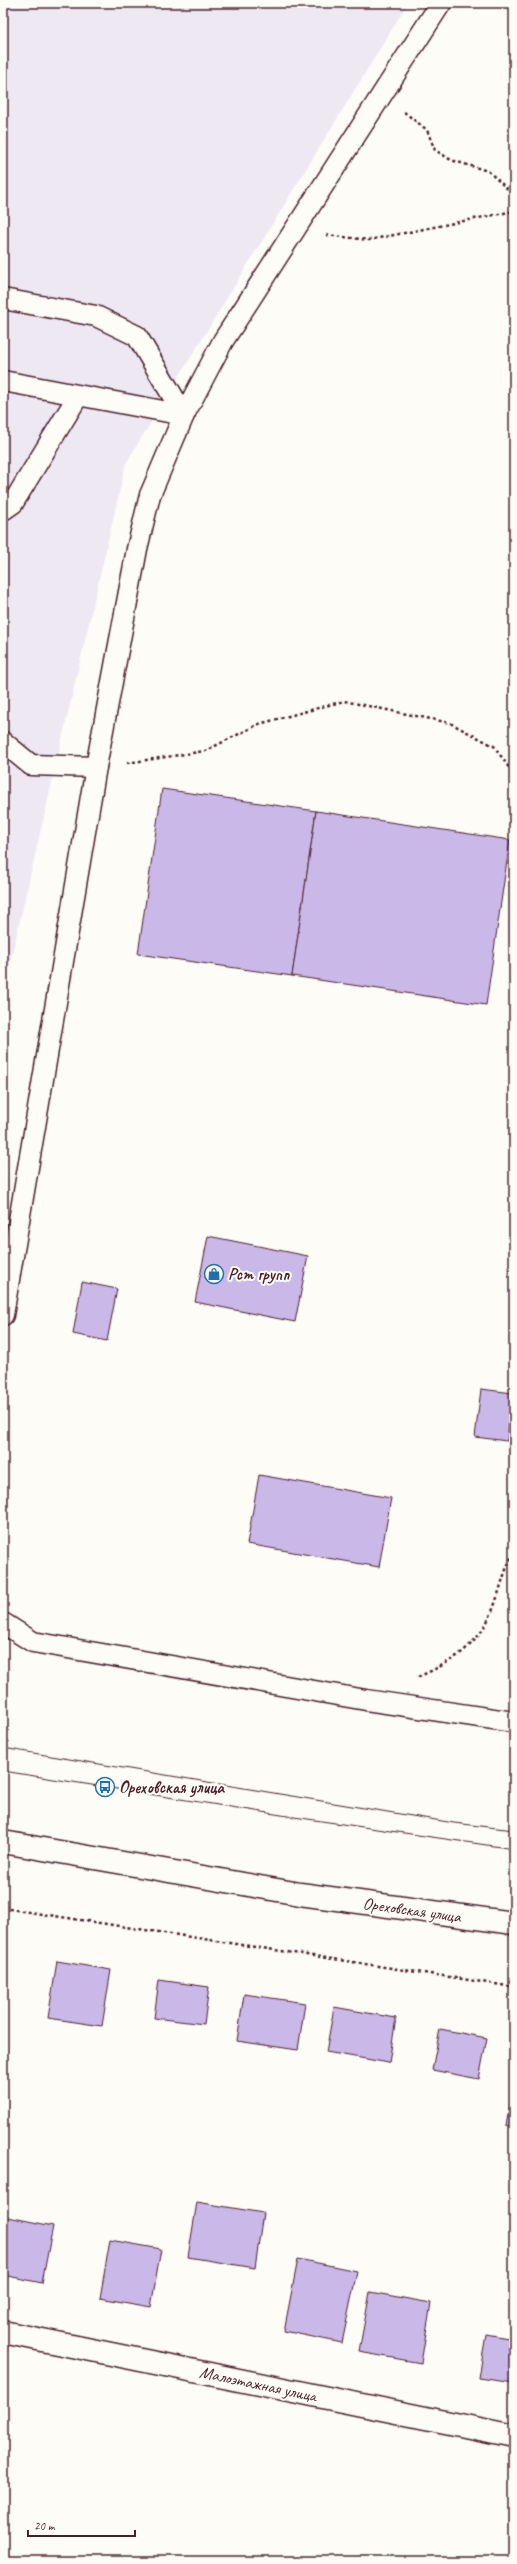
<svg xmlns="http://www.w3.org/2000/svg" width="517" height="2564" viewBox="0 0 517 2564" font-family="Caveat,sans-serif">
  <style>
    .built { fill: #eee8f2 }
    .building { fill: #cab8e8; stroke: #4a1f2b }
    .lines { fill: none; stroke-linecap: round; stroke-linejoin: round }
    .lane-casing { stroke: #4a1f2b; stroke-width: 23 }
    .street-casing { stroke: #4a1f2b; stroke-width: 25 }
    .primary-casing { stroke: #4a1f2b; stroke-width: 25 }
    .path { stroke: #4a1f2b; stroke-width: 2.5; stroke-dasharray: 3 3; stroke-linecap: butt }
    .lane { stroke: #fdfcf7; stroke-width: 20 }
    .street { stroke: #fdfcf7; stroke-width: 22 }
    .primary { stroke: #fdfcf7; stroke-width: 22 }
    .tram { stroke: #4a1f2b; stroke-width: 1 }
    .labels { text-anchor: middle; dominant-baseline: central; stroke-width: 4; stroke-linejoin: round; paint-order: stroke }
    .poi-label { font-size: 17px; font-weight: bold; fill: #4a1f2b; stroke: #fdfcf7; text-anchor: start }
    .street-label { font-size: 17px; fill: #4a1f2b; stroke: #fdfcf7 }
  </style>
  <rect width="100%" height="100%" fill="#fdfcf7"/>
  <filter id="ink" filterUnits="userSpaceOnUse"><feTurbulence type="fractalNoise" baseFrequency=".025" numOctaves="2"/><feDisplacementMap in="SourceGraphic" scale="8" xChannelSelector="R" yChannelSelector="G"/><feConvolveMatrix kernelMatrix="1 2 1 2 8 2 1 2 1" color-interpolation-filters="sRGB"/></filter>
  <g filter="url(#ink)">
    <!-- built -->
    <path class="built" d="M3,3H408L126,463L3,993Z"/>
    <!-- building -->
    <g class="building">
      <path d="M162,789L316,811L292,976L138,954Z"/>
      <path d="M316,811L510,840L486,1005L292,976Z"/>
      <path d="M208,1236L308,1256L295,1322L195,1302Z"/>
      <path d="M82,1282L117,1289L107,1341L73,1334Z"/>
      <path d="M481,1389L513,1393L507,1441L475,1437Z"/>
      <path d="M259,1475L391,1498L379,1567L247,1544Z"/>
      <path d="M57,1961L111,1970L102,2026L48,2018Z"/>
      <path d="M159,1980L209,1987L204,2024L154,2018Z"/>
      <path d="M244,1994L305,2003L298,2050L237,2041Z"/>
      <path d="M334,2007L396,2018L389,2063L326,2052Z"/>
      <path d="M440,2029L487,2038L479,2079L432,2070Z"/>
      <path d="M514,2085V2127L506,2125Z"/>
      <path d="M197,2202L263,2213L255,2268L188,2257Z"/>
      <path d="M3,2216L53,2226L42,2283L3,2275Z"/>
      <path d="M110,2240L161,2249L151,2307L100,2298Z"/>
      <path d="M298,2259L357,2271L342,2343L284,2331Z"/>
      <path d="M370,2292L431,2303L421,2363L359,2352Z"/>
      <path d="M486,2334L514,2339V2383L479,2378Z"/>
    </g>
    <g class="lines">
      <!-- lane casing -->
      <g class="lane-casing">
        <g id="lane">
          <path d="M3,299L96,316L137,336L184,415L3,381"/>
          <path d="M3,510L13,503L78,396"/>
          <path d="M3,742L31,765L96,767"/>
          <path d="M3,1315L96,767L137,549L150,495L184,415L223,341L441,3"/>
          <path d="M3,1623L33,1642L366,1700L514,1722"/>
        </g>
      </g>
      <!-- street casing -->
      <g class="street-casing">
        <path id="street" d="M3,2332L514,2436"/>
      </g>
      <!-- primary casing -->
      <g class="primary-casing">
        <path id="primary" d="M3,1842L300,1894L514,1923"/>
      </g>
      <!-- path -->
      <g class="path">
        <path d="M404,112L427,130L435,150L451,160L488,171L514,195"/>
        <path d="M326,235L369,240L514,211"/>
        <path d="M127,763L205,751L259,724L344,701L450,723L494,746L514,775"/>
        <path d="M418,1677C447,1664 472,1651 488,1620C499,1599 502,1573 514,1552"/>
        <path d="M3,1908L514,1987"/>
      </g>
      <!-- lane -->
      <use href="#lane" class="lane"/>
      <!-- street -->
      <use href="#street" class="street"/>
      <!-- primary -->
      <use href="#primary" class="primary"/>
      <!-- tram -->
      <g class="tram">
        <path d="M3,1748L454,1823L514,1830"/>
        <path d="M3,1771L294,1817L514,1849"/>
      </g>
    </g>
  </g>
  <!-- icons -->
  <defs>
    <g id="shop-ring" transform="scale(1)"><circle r="9.5" fill="#fdfcf7" stroke="#1f6fb2" stroke-width="1.5"/><path d="M-5-2.5h2.3a2.7 3.5 0 0 1 5.4 0H5L5.5 6h-11ZM-1.5-2.5h3a1.5 2.3 0 0 0-3 0Z" fill="#1f6fb2"/></g>
    <g id="bus-ring" transform="scale(1)"><circle r="9.5" fill="#fdfcf7" stroke="#1f6fb2" stroke-width="1.5"/><path d="M-5-6H5V4H4V6H2V4H-2V6H-4V4H-5ZM-3.5-4V0h7V-4ZM-3.5 1.2v1.5H-2V1.2ZM2 1.2v1.5H3.5V1.2Z" fill="#1f6fb2"/></g>
  </defs>
  <g fill-rule="evenodd">
    <use href="#shop-ring" x="214" y="1274"/>
    <use href="#bus-ring" x="105" y="1787"/>
  </g>
  <g class="labels">
    <!-- poi labels -->
    <g class="poi-label">
      <text x="228" y="1274">Рст групп</text>
      <text x="119" y="1787">Ореховская улица</text>
    </g>
    <!-- street labels -->
    <g class="street-label">
      <text transform="translate(412 1910) rotate(8)">Ореховская улица</text>
      <text transform="translate(258 2384) rotate(12)">Малоэтажная улица</text>
    </g>
  </g>
  <!-- margin -->
  <rect width="517" height="2564" fill="none" stroke="#fdfcf7" stroke-width="16"/>
  <rect x="8" y="8" width="501" height="2548" fill="none" stroke="#4a1f2b" stroke-width="1.5" filter="url(#ink)"/>
  <!-- scale -->
  <path d="M28 2530v6h107v-6" fill="none" stroke="#4a1f2b" stroke-width="2"/>
  <text x="34" y="2530" font-size="12" fill="#4a1f2b" stroke="#fdfcf7" stroke-width="3" paint-order="stroke">20 m</text>
</svg>
